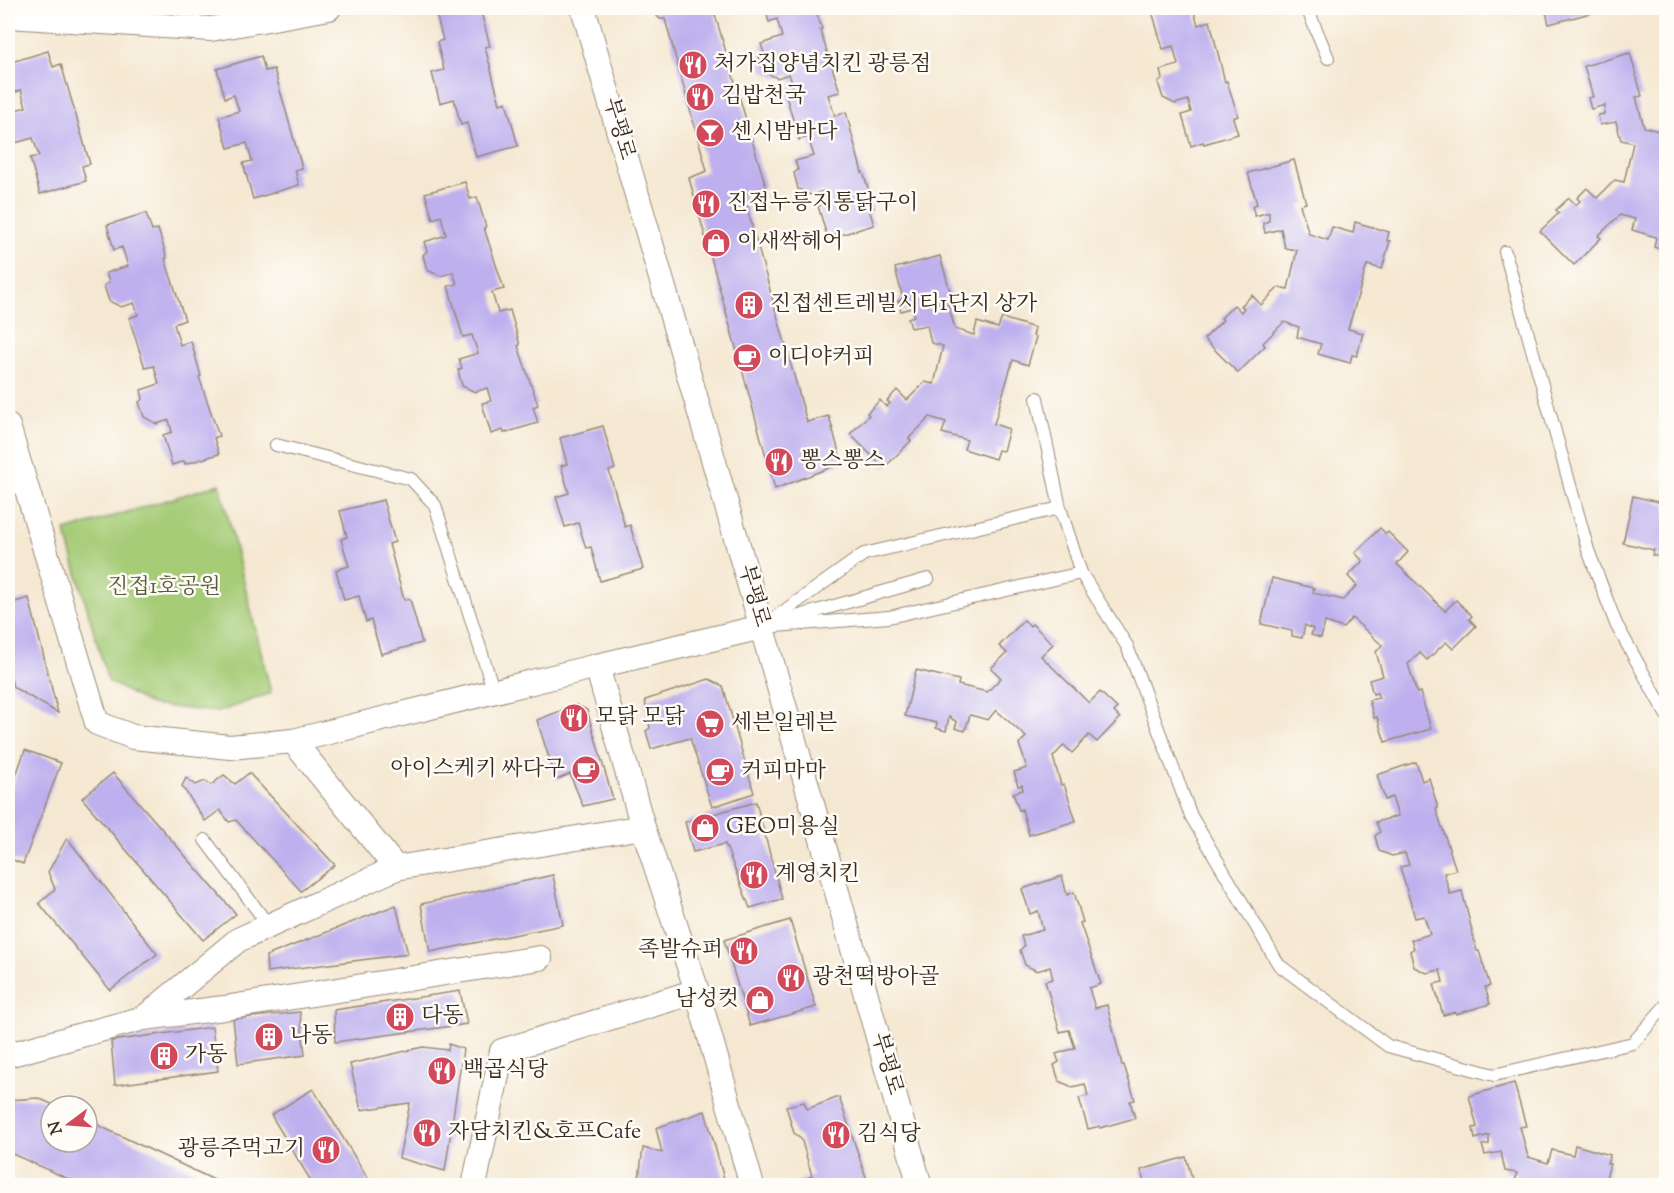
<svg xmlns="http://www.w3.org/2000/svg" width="1674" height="1193" viewBox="0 0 1674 1193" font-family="'Sorts Mill Goudy','Noto Serif KR',serif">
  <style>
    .green { fill: #a6cc77; stroke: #707b4a; stroke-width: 1.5 }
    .building { fill: #beb0ee }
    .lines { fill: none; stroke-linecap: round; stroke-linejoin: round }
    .lane-casing { stroke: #988978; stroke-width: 14 }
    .street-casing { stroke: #988978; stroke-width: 26 }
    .lane { stroke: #fff; stroke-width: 12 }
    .street { stroke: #fff; stroke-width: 24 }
    .labels { text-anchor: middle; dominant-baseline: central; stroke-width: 5; stroke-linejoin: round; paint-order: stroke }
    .poi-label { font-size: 22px; fill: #3b2a1e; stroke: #fdfcf7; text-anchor: start }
    .street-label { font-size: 22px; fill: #3b2a1e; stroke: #fdfcf7 }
    .park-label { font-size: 22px; fill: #5b5b39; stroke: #fdfcf7 }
  </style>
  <rect width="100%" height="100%" fill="#fdfcf7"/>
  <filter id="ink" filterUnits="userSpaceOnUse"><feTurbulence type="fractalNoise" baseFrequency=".0167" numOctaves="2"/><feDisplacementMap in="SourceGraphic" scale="12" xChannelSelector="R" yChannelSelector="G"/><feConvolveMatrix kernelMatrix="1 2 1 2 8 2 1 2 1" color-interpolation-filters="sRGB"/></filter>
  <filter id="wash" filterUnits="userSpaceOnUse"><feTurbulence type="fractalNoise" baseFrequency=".008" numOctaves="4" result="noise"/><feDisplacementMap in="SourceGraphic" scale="24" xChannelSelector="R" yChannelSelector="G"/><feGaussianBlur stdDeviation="1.35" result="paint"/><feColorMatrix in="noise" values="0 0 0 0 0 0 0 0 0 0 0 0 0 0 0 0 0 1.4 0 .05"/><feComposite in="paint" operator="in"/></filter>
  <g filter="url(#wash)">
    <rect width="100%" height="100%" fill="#f5e8d2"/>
    <!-- green -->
    <path class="green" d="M220,484L271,693L218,712L151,705L108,681L65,531Z"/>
    <g id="blocks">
      <!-- building -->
      <g class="building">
        <path d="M461,8H480L490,46L485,47L500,104L506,102L518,146L476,157L467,123L461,125L454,99L440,103L432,73L444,70L437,42L443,40L436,14Z"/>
        <path d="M652,8H713L766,187L743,194L807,422L829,416L842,463L775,489L689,178L707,171L665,19H660L653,12Z"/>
        <path d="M765,8H815L822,29L820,30L840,92L828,95L835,116L846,112L862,173L863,172L874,208L869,209L874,225L840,235L839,233L827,236L818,206L827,203L824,191L811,195L798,189L794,173L798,170L795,161L814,156L808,137L799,140L784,89L793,86L789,74L777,78L764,72L759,57L764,53L761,44L782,37L777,19L769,22Z"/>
        <path d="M1151,8H1193L1198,25L1210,21L1225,82L1227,81L1238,116L1233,118L1238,134L1204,144L1203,142L1191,146L1182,115L1191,112L1188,100L1175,104L1163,98L1158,82L1162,79L1160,70L1178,65L1173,46L1163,49Z"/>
        <path d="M1545,8H1590L1591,13L1549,24Z"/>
        <path d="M48,51L53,67L61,64L90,164L82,166L86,181L40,194L30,158L39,156L33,138L15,143L8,116V112L26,107L21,90L13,93L8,75V63Z"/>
        <path d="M1630,53L1642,96L1636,97L1644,127L1663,132L1666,124V251L1654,247L1656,237L1632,230L1635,219L1620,215L1598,236L1601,238L1574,265L1540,231L1559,213L1556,210L1569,198L1576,205L1580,201L1577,198L1587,188L1597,198L1615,180L1624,182L1633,143L1621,140L1616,122L1600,125L1598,115L1604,114L1605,105L1591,109L1588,98L1593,97L1584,66Z"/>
        <path d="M261,56L265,71L274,69L302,168L295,170L299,185L253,199L243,163L252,161L247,143L228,148L219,117L239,111L234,95L225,98L217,69Z"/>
        <path d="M1294,160L1306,203L1300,205L1309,234L1328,240L1332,227L1353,233L1355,222L1389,232L1387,241H1390L1382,269L1367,265L1348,329L1363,333L1357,356L1352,355L1350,363L1318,354L1321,344L1297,337L1299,327L1284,322L1263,343L1265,346L1238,373L1204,339L1223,320L1221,318L1234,305L1241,312L1244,308L1241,306L1252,295L1261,305L1279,287L1288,289L1297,250L1285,248L1281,229L1265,233L1263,223L1269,221V212L1255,216L1252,206L1257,204L1248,173Z"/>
        <path d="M465,182L470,199L477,197L486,227L484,228L504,289L492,292L498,313L510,310L520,345L518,346L538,405L533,407L538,423L504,433L503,430L491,434L482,403L491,401L487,388L475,392L462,386L458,370L462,368L459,359L478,353L472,335L463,337L448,286L457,284L453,272L441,276L427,270L423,255L427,251L424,242L446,235L441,216L433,219L425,193Z"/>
        <path d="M146,213L152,231L158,229L167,258L165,259L185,320L174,324L180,345L191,341L201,376L199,377L219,436L214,438L219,454L185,464L184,461L172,465L163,435L172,432L169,420L157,424L144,417L139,402L143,399L141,390L159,384L154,366L145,368L129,318L138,315L134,303L121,307L109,301L104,286L109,282L106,273L128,266L122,247L114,250L107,225Z"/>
        <path d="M940,256L952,298L947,300L955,329L974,335L977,322L998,328L1002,318L1035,328L1033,336L1036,337L1028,365L1013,360L994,424L1009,429L1003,451L998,450L995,459L964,449L967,440L942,433L946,422L930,417L909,438L911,441L884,468L850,434L869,415L867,413L880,400L886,407L890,403L887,401L897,390L907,400L925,382L934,384L943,346L931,343L927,325L911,328L908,318L914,316L915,307L901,311L898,301L903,299L895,268Z"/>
        <path d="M603,426L615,469L609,471L625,527L630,525L643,569L600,581L591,547L586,548L578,523L565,527L556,497L569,493L561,466L567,464L560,438Z"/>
        <path d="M1633,496L1666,504V543L1663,557L1652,555L1654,550L1623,543Z"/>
        <path d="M383,500L395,542L389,544L404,600L410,599L422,643L381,654L371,620L366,622L359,596L344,600L336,570L349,566L341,539L347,537L340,511Z"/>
        <path d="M1380,528L1386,534L1388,532L1408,552L1397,564L1445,611L1456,600L1472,616L1469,619L1476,626L1453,649L1446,642L1427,660L1420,653L1408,664L1417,693L1420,692L1431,729L1385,742L1377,717L1374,718L1369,700L1379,698L1377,693L1373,694L1369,680L1383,676L1376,652L1382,645L1352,618L1343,628L1325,622L1321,638L1311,635L1313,629L1305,625L1302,638L1292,636V631L1261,624L1272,578L1314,588L1313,593L1343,600L1357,586L1348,576L1363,561L1355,553Z"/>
        <path d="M29,598L58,713L13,687L8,667V604Z"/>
        <path d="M1024,620L1030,626L1032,624L1053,644L1041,656L1089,703L1100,692L1117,708L1114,712L1120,718L1097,742L1089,735L1072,753L1064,745L1053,757L1061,785L1064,784L1076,821L1029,835L1022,809L1019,810L1013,793L1023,790L1022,785L1018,786L1014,772L1027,768L1019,744L1026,737L996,710L988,720L970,715L965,731L955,728L957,722L949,717L946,731L936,728L937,723L905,716L916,670L959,680L958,685L987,692L1001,678L991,668L1007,653L999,646Z"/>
        <path d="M709,679L723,686L754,793L712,807L690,738L651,749L646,731L650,728L645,700Z"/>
        <path d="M576,705L587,710L613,799L583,806L570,774L556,780L537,720Z"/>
        <path d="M25,750L61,763L23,864L8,858V798Z"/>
        <path d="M1416,762L1422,781L1429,778L1438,808L1436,809L1456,870L1444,873L1450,894L1462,891L1477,951H1479L1490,986L1485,987L1490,1004L1456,1014L1455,1012L1443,1015L1434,984L1443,982L1440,970L1427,973L1414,967L1410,951L1414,948L1411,940L1430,934L1424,916L1415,918L1400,867L1409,865L1405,853L1392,856L1379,851L1375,836L1380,832L1376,822L1398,816L1392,797L1385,800L1377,775Z"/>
        <path d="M113,773L236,914L203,940L82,798Z"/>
        <path d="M249,773L335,865L301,891L236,820L229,822L220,810L205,821L182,786L186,778L196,785L205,781L211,785L224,775L235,784Z"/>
        <path d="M756,802L782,899L750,908L725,844L693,852L685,822Z"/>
        <path d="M67,838L157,954L110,990L39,903L55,889L48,872Z"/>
        <path d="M553,875L563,925L430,952L421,904Z"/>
        <path d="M1062,876L1067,895L1074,892L1083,922L1080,923L1101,984L1089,988L1095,1008L1107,1005L1122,1065H1124L1135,1100L1130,1101L1135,1118L1100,1128V1126L1088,1129L1079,1098L1088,1096L1085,1084L1072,1087L1059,1081L1054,1065L1059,1062L1056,1054L1075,1048L1069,1030L1060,1032L1045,981L1053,979L1050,967L1037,971L1025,965L1020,950L1024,946L1021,936L1043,930L1038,911L1030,914L1022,889Z"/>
        <path d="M396,905L408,954L267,972L266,956Z"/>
        <path d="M790,920L816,1007L750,1026L724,940Z"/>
        <path d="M460,991L467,1024L335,1042L334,1010Z"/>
        <path d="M300,1012L305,1055L238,1064L233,1019Z"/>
        <path d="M212,1027L218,1071L115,1085L111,1041Z"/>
        <path d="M449,1044L463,1049L445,1171L399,1158L410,1103L361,1110L350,1064L423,1047L448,1050Z"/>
        <path d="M1514,1083L1526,1126L1520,1127L1528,1157L1548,1163L1552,1150L1573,1155L1575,1145L1610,1155L1607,1164H1610L1604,1186H1514L1517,1173L1505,1171L1501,1152L1485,1155L1482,1145L1489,1144V1135L1475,1139L1473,1128L1477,1127L1469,1096Z"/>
        <path d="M313,1089L369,1180L360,1186H314L271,1115Z"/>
        <path d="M839,1097L869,1186H788L812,1176L801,1138L794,1133L786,1106L804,1102L807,1109Z"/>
        <path d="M38,1098L56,1106H51V1142H87V1120L227,1186H84L8,1152V1100Z"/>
        <path d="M705,1111L726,1186H638L643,1148L662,1153L656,1128Z"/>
        <path d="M1186,1157L1194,1186H1145L1141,1170Z"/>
      </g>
    </g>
  </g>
  <g filter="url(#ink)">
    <use href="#blocks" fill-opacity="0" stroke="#988978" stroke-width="1.5"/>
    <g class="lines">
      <!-- lane casing -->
      <g class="lane-casing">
        <g id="lane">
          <path d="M1307,8L1328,58"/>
          <path d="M1505,252L1588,550L1616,624L1666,714"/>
          <path d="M1037,398L1060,508L1081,573L1127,646L1191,816L1279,965L1388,1046L1494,1075L1633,1043L1666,1005"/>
          <path d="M276,445L411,479L435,505L494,692"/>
          <path d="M789,619L928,579"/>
          <path d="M762,627L864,554L1060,508"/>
          <path d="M763,627L889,617L1081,573"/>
          <path d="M205,840L269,926"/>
        </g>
      </g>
      <!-- street casing -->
      <g class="street-casing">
        <g id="street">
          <path d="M583,8L779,687L920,1186"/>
          <path d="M8,16L211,29L329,8"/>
          <path d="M8,426L97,723L133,737L230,747L293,741"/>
          <path d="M597,666L762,627"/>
          <path d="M643,827L396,868L293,741L597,666L643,827L697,991"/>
          <path d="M144,1018L224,1008L540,958"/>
          <path d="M8,1055L144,1018L238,940L396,868"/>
          <path d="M474,1186L502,1051L697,991L752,1186"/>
        </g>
      </g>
      <!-- lane -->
      <use href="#lane" class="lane"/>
      <!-- street -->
      <use href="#street" class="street"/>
    </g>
  </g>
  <!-- icons -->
  <defs>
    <g id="restaurant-disc" transform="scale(1.5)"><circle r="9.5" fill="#d1495b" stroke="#fdfcf7"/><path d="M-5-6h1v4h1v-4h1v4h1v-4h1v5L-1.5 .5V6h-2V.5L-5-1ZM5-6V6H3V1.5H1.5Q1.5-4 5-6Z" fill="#fff"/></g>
    <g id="bar-disc" transform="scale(1.5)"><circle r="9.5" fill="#d1495b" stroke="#fdfcf7"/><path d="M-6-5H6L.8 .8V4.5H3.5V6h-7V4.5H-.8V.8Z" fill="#fff"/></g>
    <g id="shop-disc" transform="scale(1.5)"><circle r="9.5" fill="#d1495b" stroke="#fdfcf7"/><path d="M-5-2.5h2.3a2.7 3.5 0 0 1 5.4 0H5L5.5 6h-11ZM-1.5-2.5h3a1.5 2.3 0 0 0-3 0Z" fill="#fff"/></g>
    <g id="building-disc" transform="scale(1.5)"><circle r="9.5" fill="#d1495b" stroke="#fdfcf7"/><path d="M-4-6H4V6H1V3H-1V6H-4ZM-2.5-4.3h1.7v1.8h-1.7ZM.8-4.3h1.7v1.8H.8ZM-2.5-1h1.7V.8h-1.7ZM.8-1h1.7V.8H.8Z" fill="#fff"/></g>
    <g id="cafe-disc" transform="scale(1.5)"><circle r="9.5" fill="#d1495b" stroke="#fdfcf7"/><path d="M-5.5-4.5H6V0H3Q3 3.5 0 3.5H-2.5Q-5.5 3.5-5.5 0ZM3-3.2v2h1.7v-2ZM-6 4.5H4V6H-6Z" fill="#fff"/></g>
    <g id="supermarket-disc" transform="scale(1.5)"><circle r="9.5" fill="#d1495b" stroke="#fdfcf7"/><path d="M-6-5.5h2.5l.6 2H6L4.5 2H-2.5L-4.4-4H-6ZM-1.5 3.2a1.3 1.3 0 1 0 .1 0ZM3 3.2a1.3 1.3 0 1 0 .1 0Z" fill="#fff"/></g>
  </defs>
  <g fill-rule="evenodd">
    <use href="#restaurant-disc" x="693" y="65"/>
    <use href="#restaurant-disc" x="700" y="97"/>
    <use href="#bar-disc" x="710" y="133"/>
    <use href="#restaurant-disc" x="706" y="204"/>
    <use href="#shop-disc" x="716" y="243"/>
    <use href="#building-disc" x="749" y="305"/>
    <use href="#cafe-disc" x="747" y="358"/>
    <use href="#restaurant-disc" x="779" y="462"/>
    <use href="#restaurant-disc" x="574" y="718"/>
    <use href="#supermarket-disc" x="710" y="724"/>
    <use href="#cafe-disc" x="586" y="770"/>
    <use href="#cafe-disc" x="720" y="772"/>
    <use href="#shop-disc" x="705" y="828"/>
    <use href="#restaurant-disc" x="754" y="875"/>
    <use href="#restaurant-disc" x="744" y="951"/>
    <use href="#restaurant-disc" x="791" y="978"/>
    <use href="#shop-disc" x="760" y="1000"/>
    <use href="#building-disc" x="400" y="1017"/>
    <use href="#building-disc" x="269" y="1037"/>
    <use href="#building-disc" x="164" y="1056"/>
    <use href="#restaurant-disc" x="442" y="1071"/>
    <use href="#restaurant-disc" x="427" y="1133"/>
    <use href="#restaurant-disc" x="836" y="1135"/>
    <use href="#restaurant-disc" x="326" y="1150"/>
  </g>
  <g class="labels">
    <!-- poi labels -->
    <g class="poi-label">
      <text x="714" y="65">처가집양념치킨 광릉점</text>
      <text x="721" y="97">김밥천국</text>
      <text x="731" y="133">센시밤바다</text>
      <text x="727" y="204">진접누릉지통닭구이</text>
      <text x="737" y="243">이새싹헤어</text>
      <text x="770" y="305">진접센트레빌시티1단지 상가</text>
      <text x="768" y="358">이디야커피</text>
      <text x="800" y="462">뽕스뽕스</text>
      <text x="595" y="718">모닭 모닭</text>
      <text x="731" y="724">세븐일레븐</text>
      <text x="565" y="770" text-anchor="end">아이스케키 싸다구</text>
      <text x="741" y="772">커피마마</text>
      <text x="726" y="828">GEO미용실</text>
      <text x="775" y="875">계영치킨</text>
      <text x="723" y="951" text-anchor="end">족발슈퍼</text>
      <text x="812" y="978">광천떡방아골</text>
      <text x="739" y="1000" text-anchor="end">남성컷</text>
      <text x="421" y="1017">다동</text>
      <text x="290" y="1037">나동</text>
      <text x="185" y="1056">가동</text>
      <text x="463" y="1071">백곱식당</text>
      <text x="448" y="1133">자담치킨&amp;호프Cafe</text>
      <text x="857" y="1135">김식당</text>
      <text x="305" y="1150" text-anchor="end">광릉주먹고기</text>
    </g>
    <!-- street labels -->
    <g class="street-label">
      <text transform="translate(618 129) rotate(74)">부평로</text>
      <text transform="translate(753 596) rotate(74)">부평로</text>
      <text transform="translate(886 1064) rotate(74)">부평로</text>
    </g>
    <!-- park labels -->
    <g class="park-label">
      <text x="164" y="588">진접1호공원</text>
    </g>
  </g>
  <!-- margin -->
  <rect width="1674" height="1193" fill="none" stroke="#fdfcf7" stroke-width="30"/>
  <!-- north arrow -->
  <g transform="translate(69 1124) rotate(254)"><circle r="28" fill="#fdfcf7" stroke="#afa8a0" stroke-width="1.5"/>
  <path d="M0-4.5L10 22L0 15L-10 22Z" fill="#d1495b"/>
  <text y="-9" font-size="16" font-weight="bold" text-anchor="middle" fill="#3b2a1e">N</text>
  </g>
</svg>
